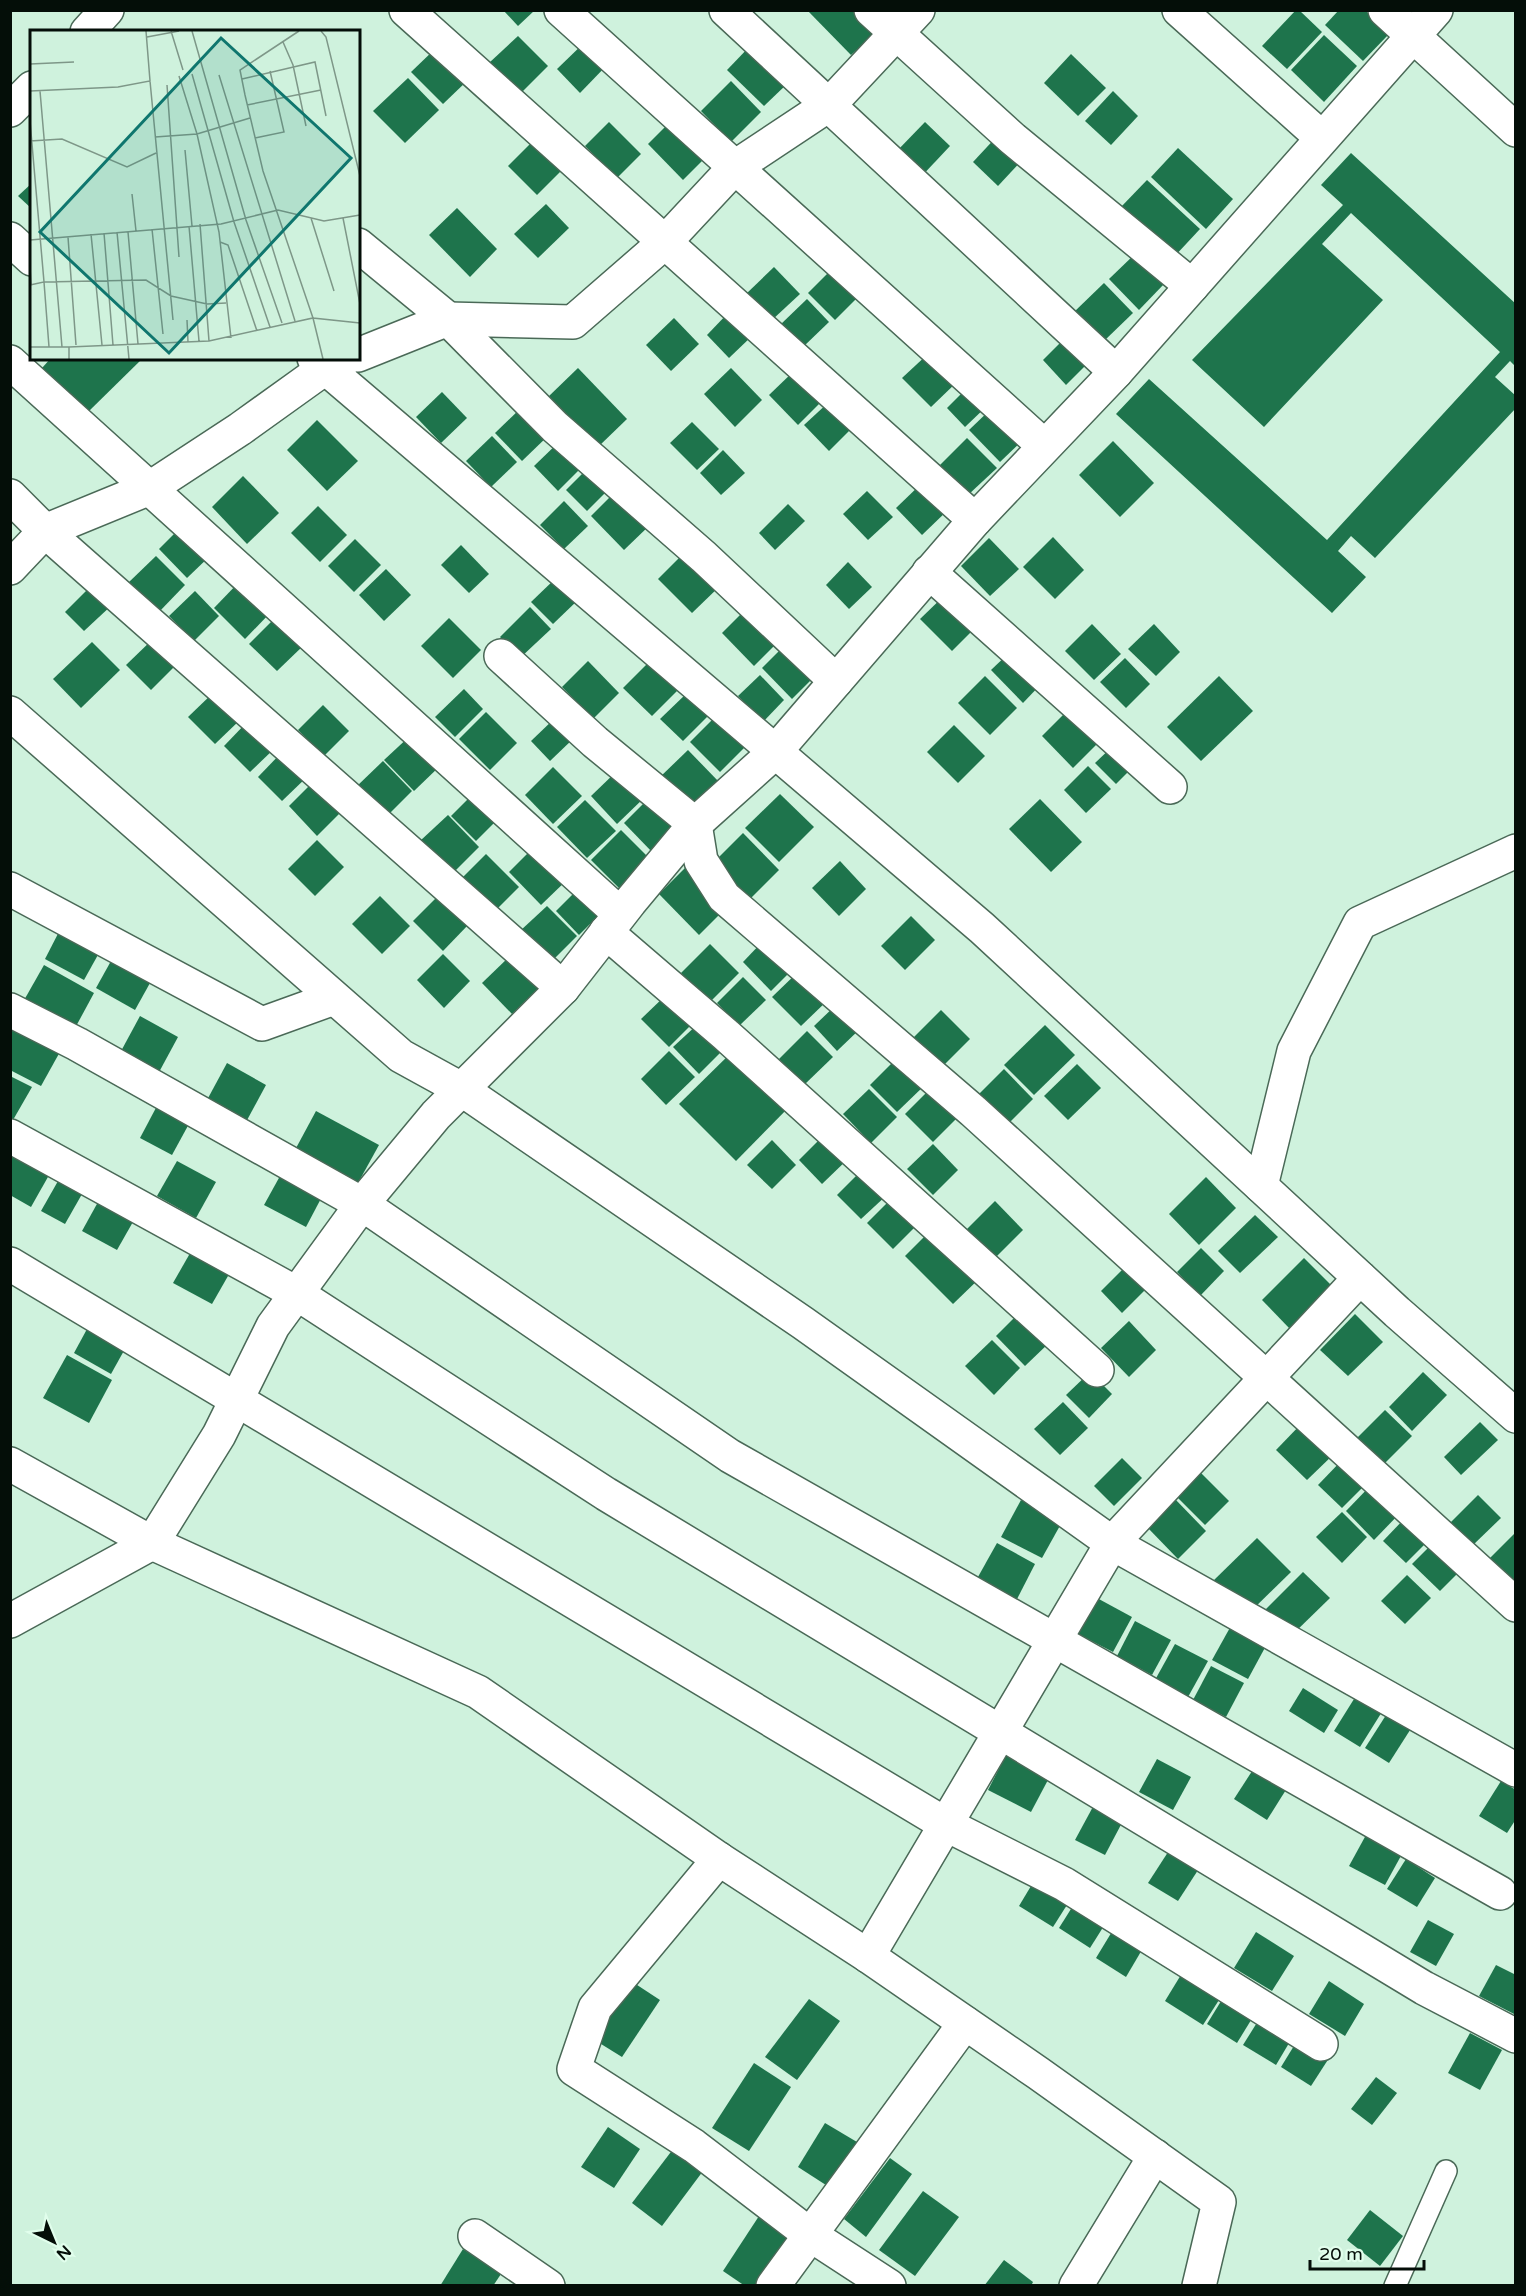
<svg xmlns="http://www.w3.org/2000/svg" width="1526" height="2296" viewBox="0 0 1526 2296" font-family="'Varela Round',sans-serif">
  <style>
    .building { fill: #1e744c }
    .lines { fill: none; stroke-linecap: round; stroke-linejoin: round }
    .service-casing { stroke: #4a6957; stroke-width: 24 }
    .minor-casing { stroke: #4a6957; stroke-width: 36 }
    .service { stroke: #fff; stroke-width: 21 }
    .minor { stroke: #fff; stroke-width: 33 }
    .inset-road { fill: none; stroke: #7e9788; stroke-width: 1.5 }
    .view { fill: #0f766e; fill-opacity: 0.15; stroke: #0f766e; stroke-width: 3 }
    .inset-edge { fill: none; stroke: #040e08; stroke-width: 3 }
  </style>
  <rect width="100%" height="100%" fill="#cff2dd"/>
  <!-- building -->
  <g class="building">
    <path d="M503,10H535L518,26Z"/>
    <path d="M807,10H863L881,29L851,55Z"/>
    <path d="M1296,10H1299L1322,32L1287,69L1262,46Z"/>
    <path d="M1339,10H1365L1389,34L1363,61L1325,25Z"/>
    <path d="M1324,35L1357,66L1324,102L1291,70Z"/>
    <path d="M518,36L548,66L520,94L489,63Z"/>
    <path d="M587,40L609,63L580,93L557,69Z"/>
    <path d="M751,45L788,83L764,106L727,70Z"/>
    <path d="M436,48L468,80L443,104L411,72Z"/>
    <path d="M1071,54L1106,88L1078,116L1044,83Z"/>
    <path d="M408,78L439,110L405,143L373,111Z"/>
    <path d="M731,81L761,112L731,142L701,111Z"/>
    <path d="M1113,91L1138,116L1111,145L1085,121Z"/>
    <path d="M674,118L709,154L683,180L648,144Z"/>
    <path d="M609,122L641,154L617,178L585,146Z"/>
    <path d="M925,122L950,146L919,179L894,154Z"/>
    <path d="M1000,133L1025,157L998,186L973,162Z"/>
    <path d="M535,139L564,168L537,195L508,166Z"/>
    <path d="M1178,148L1233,199L1206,229L1151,177Z"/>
    <path d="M1351,153L1516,304V367L1510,361L1495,377L1516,396V408L1375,558L1351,536L1338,551L1366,577L1332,613L1116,414L1149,379L1327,540L1500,352L1351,213L1322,244L1383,300L1264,427L1192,360L1343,205L1321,185Z"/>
    <path d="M1147,180L1200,229L1173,258L1120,208Z"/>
    <path d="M32,183V209L18,196Z"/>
    <path d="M546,204L569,228L538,258L514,234Z"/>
    <path d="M457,208L497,249L470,277L429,235Z"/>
    <path d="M1136,253L1165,283L1139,310L1109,279Z"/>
    <path d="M837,264L864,291L835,320L808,293Z"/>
    <path d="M774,267L800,294L772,320L746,294Z"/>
    <path d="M1104,283L1133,313L1104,341L1074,312Z"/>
    <path d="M807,299L829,322L802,348L780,325Z"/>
    <path d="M729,312L752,336L729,358L707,335Z"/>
    <path d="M674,318L699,344L671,371L646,345Z"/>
    <path d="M1068,335L1092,359L1066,385L1043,360Z"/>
    <path d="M930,352L958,381L931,407L902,378Z"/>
    <path d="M51,358H143L87,413L42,368Z"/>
    <path d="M578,368L627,419L598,447L548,397Z"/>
    <path d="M731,368L762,400L735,427L704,394Z"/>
    <path d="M795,370L824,399L798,425L769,395Z"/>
    <path d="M969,386L988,405L965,427L947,408Z"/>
    <path d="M442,392L467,418L441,443L416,417Z"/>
    <path d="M830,401L854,426L829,451L804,425Z"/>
    <path d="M523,406L550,434L522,461L495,433Z"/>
    <path d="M993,407L1024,439L1000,462L969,430Z"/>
    <path d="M317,420L358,461L327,491L287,450Z"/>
    <path d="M692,422L719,449L697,470L670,443Z"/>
    <path d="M492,436L517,462L491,487L466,461Z"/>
    <path d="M967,438L997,468L968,495L940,465Z"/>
    <path d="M562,439L586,463L558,491L534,466Z"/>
    <path d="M1113,441L1154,483L1120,517L1079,475Z"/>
    <path d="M723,450L745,473L721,495L700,473Z"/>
    <path d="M590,466L611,487L587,511L566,490Z"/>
    <path d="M243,476L279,513L247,544L212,507Z"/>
    <path d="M923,482L949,509L922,535L896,508Z"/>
    <path d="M617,490L651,524L624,550L591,516Z"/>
    <path d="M867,491L893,517L868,540L843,514Z"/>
    <path d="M564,501L588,526L564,549L540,525Z"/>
    <path d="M788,504L805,521L775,550L759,533Z"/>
    <path d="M318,506L347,535L320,562L291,533Z"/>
    <path d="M183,525L212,554L187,578L159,549Z"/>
    <path d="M1053,537L1084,570L1055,599L1023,567Z"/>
    <path d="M989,538L1019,569L990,596L961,566Z"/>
    <path d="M355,539L381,565L354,592L328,566Z"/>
    <path d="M461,545L489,574L469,593L441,565Z"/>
    <path d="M687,550L721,585L692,613L658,579Z"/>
    <path d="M156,556L185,585L158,613L128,583Z"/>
    <path d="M848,562L872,587L849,609L826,585Z"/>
    <path d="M386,569L411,595L384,621L359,595Z"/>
    <path d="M557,577L579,599L553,624L531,602Z"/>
    <path d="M241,580L272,611L245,639L214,608Z"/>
    <path d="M93,584L113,604L84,631L65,612Z"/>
    <path d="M195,591L219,616L194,641L169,616Z"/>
    <path d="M949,591L980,623L952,651L920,619Z"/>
    <path d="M750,605L782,638L754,666L722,633Z"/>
    <path d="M530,607L551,629L520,658L500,637Z"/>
    <path d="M276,617L304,645L277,671L249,644Z"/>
    <path d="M449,618L481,650L453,678L421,646Z"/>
    <path d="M1092,624L1121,654L1094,680L1065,651Z"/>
    <path d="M1154,624L1180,652L1156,676L1128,649Z"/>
    <path d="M155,637L179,662L151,690L126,665Z"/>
    <path d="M92,642L120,670L81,708L53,679Z"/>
    <path d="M788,642L818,673L792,699L762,668Z"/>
    <path d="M1011,651L1043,682L1023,703L991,670Z"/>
    <path d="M1125,658L1150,684L1126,708L1100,682Z"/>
    <path d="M651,660L680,688L652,716L623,688Z"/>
    <path d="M588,661L619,693L593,719L562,687Z"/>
    <path d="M760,675L784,700L763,722L738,696Z"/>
    <path d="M985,676L1017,708L990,735L958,703Z"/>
    <path d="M1219,676L1253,711L1201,761L1167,727Z"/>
    <path d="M464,689L483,709L455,737L435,717Z"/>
    <path d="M214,692L241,719L215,744L188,717Z"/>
    <path d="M687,693L709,715L683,741L660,719Z"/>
    <path d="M323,705L349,731L324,756L298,730Z"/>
    <path d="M1069,709L1100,741L1073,768L1042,736Z"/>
    <path d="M486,712L517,743L490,770L459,739Z"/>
    <path d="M715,717L745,747L720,772L690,742Z"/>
    <path d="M555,718L574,738L550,761L531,741Z"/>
    <path d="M248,721L275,748L250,772L224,746Z"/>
    <path d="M954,725L985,756L958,783L927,752Z"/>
    <path d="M412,734L441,765L414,791L384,760Z"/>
    <path d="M1115,744L1135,765L1116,784L1095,763Z"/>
    <path d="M284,750L309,775L282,801L258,777Z"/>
    <path d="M688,750L720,783L692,812L659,778Z"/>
    <path d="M383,761L412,791L386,817L356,787Z"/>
    <path d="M1088,766L1111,789L1086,813L1064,790Z"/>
    <path d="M553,767L582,796L553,824L525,795Z"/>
    <path d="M618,770L645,797L617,824L591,796Z"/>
    <path d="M316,779L345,808L317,836L289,806Z"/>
    <path d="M475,792L500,817L476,841L451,816Z"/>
    <path d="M780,794L814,827L779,862L745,828Z"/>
    <path d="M651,796L680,825L653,853L624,823Z"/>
    <path d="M1040,799L1082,842L1051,872L1009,829Z"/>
    <path d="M585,800L616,831L587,858L557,827Z"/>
    <path d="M448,815L479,847L452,874L420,841Z"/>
    <path d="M621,830L650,859L620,889L591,860Z"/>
    <path d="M743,833L779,870L747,902L711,865Z"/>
    <path d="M317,840L344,867L315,896L288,869Z"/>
    <path d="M536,845L569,878L541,905L509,872Z"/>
    <path d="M486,854L519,887L493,913L460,880Z"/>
    <path d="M840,861L866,889L839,916L812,888Z"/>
    <path d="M687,866L727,907L699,935L659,894Z"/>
    <path d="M581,886L604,910L579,935L556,911Z"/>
    <path d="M440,894L469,924L443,951L413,921Z"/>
    <path d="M380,896L410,926L382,954L352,924Z"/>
    <path d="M547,906L577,936L551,962L520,931Z"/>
    <path d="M911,916L935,940L905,970L881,946Z"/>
    <path d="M64,922L104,944L84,980L45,959Z"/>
    <path d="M766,938L795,967L771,991L743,962Z"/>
    <path d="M710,944L739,973L710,1002L681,973Z"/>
    <path d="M116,952L155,974L135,1010L96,988Z"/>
    <path d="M443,954L470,981L444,1008L417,980Z"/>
    <path d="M511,955L541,986L512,1014L482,983Z"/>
    <path d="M44,965L94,993L74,1030L23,1002Z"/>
    <path d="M800,970L829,999L801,1026L772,997Z"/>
    <path d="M743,977L766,1000L739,1026L717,1003Z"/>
    <path d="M666,995L693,1023L669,1047L641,1019Z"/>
    <path d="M837,1004L861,1028L837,1051L814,1026Z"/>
    <path d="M941,1010L970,1039L940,1069L911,1040Z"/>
    <path d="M140,1016L178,1037L158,1074L120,1053Z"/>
    <path d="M699,1023L724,1049L699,1074L673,1047Z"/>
    <path d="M16,1025L61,1050L41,1086L10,1070V1034Z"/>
    <path d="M1045,1025L1075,1055L1034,1095L1004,1065Z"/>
    <path d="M807,1031L833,1057L804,1085L779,1059Z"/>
    <path d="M736,1048L792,1104L736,1161L679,1104Z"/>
    <path d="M669,1051L695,1077L666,1105L641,1079Z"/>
    <path d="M899,1056L926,1084L897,1112L870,1085Z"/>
    <path d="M227,1063L266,1085L246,1122L207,1100Z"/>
    <path d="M1077,1064L1101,1088L1068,1120L1044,1096Z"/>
    <path d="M1004,1069L1033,1099L1003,1129L974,1099Z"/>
    <path d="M10,1076L32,1087L13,1120L10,1119Z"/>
    <path d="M932,1087L960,1115L933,1142L905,1114Z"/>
    <path d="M869,1089L897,1117L871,1143L843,1114Z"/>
    <path d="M158,1104L190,1122L172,1155L140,1138Z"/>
    <path d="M316,1111L379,1145L358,1183L295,1150Z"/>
    <path d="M826,1133L850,1157L822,1184L799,1160Z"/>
    <path d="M772,1140L796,1165L772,1189L747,1165Z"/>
    <path d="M933,1144L958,1170L933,1195L907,1169Z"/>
    <path d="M10,1155L53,1168L31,1207L10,1195Z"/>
    <path d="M177,1161L216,1182L196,1218L157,1196Z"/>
    <path d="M285,1167L326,1189L306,1227L264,1205Z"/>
    <path d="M863,1169L888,1194L861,1219L837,1195Z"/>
    <path d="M62,1174L86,1187L65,1224L41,1211Z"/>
    <path d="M1206,1177L1236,1208L1199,1245L1169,1214Z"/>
    <path d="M103,1193L138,1213L117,1250L82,1231Z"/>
    <path d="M893,1197L919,1223L893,1249L867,1223Z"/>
    <path d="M995,1201L1023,1230L995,1258L967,1229Z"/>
    <path d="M1255,1215L1278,1237L1240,1273L1218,1251Z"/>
    <path d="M934,1227L982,1276L953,1304L905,1256Z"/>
    <path d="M193,1248L232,1269L212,1304L173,1283Z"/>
    <path d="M1201,1248L1224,1271L1200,1296L1177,1272Z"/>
    <path d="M1304,1258L1333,1287L1290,1329L1262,1300Z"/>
    <path d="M1128,1264L1150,1285L1122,1313L1101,1291Z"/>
    <path d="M1020,1312L1050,1342L1025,1366L996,1336Z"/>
    <path d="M1355,1314L1383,1342L1348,1376L1320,1350Z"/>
    <path d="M93,1318L131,1338L111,1374L74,1353Z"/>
    <path d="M1129,1321L1156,1350L1129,1377L1101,1348Z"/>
    <path d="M992,1340L1020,1368L994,1395L965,1366Z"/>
    <path d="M67,1355L112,1380L89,1423L43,1398Z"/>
    <path d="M1090,1372L1112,1394L1089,1418L1066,1395Z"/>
    <path d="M1423,1372L1447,1395L1412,1431L1389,1407Z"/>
    <path d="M1063,1402L1088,1428L1060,1455L1034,1429Z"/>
    <path d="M1385,1410L1412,1436L1382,1466L1355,1440Z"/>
    <path d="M1303,1422L1335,1453L1307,1480L1276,1450Z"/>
    <path d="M1480,1422L1498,1440L1461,1475L1444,1457Z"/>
    <path d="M1122,1458L1142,1478L1114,1506L1094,1486Z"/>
    <path d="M1344,1458L1368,1482L1342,1508L1318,1485Z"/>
    <path d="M1200,1472L1229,1501L1205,1525L1176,1496Z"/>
    <path d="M1373,1483L1402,1511L1374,1540L1346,1511Z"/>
    <path d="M1478,1495L1501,1518L1472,1546L1450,1523Z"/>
    <path d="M1174,1498L1206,1531L1178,1559L1146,1526Z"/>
    <path d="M1021,1500L1062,1522L1042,1558L1001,1537Z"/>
    <path d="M1342,1512L1367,1537L1342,1563L1316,1537Z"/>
    <path d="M1406,1517L1430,1539L1406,1563L1383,1541Z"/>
    <path d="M1516,1532V1579L1512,1583L1488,1560Z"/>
    <path d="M1257,1538L1291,1572L1246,1616L1212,1582Z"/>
    <path d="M1435,1541L1462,1569L1440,1591L1412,1564Z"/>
    <path d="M997,1543L1035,1564L1014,1605L974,1584Z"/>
    <path d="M1303,1572L1330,1598L1291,1636L1265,1610Z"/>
    <path d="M1407,1575L1431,1598L1405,1624L1381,1601Z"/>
    <path d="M1097,1598L1132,1617L1113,1652L1078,1634Z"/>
    <path d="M1135,1621L1171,1640L1152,1675L1117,1656Z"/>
    <path d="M1232,1624L1268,1642L1248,1679L1212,1660Z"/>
    <path d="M1175,1644L1208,1661L1188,1697L1155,1680Z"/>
    <path d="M1211,1666L1244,1683L1226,1717L1193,1700Z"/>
    <path d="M1303,1688L1338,1710L1324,1733L1289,1711Z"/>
    <path d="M1359,1691L1385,1707L1360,1747L1334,1731Z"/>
    <path d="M1388,1712L1412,1727L1389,1763L1365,1748Z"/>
    <path d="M1006,1755L1049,1778L1031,1812L988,1790Z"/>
    <path d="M1157,1759L1191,1777L1173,1810L1139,1792Z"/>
    <path d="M1256,1765L1289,1785L1267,1820L1234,1799Z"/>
    <path d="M1501,1781L1516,1790V1819L1507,1833L1479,1816Z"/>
    <path d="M1095,1803L1124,1819L1105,1855L1075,1840Z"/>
    <path d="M1366,1835L1402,1854L1385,1885L1349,1866Z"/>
    <path d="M1170,1849L1200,1867L1178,1901L1148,1883Z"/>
    <path d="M1406,1859L1435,1878L1417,1907L1387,1889Z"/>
    <path d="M1037,1876L1072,1897L1053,1927L1019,1906Z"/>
    <path d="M1076,1901L1107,1921L1090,1948L1059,1928Z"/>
    <path d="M1428,1920L1454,1934L1436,1966L1410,1952Z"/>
    <path d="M1116,1925L1146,1943L1126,1977L1096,1958Z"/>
    <path d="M1256,1932L1294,1956L1272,1991L1234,1968Z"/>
    <path d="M1187,1965L1226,1989L1203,2025L1165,2001Z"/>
    <path d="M1496,1965L1516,1975V2015L1479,1996Z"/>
    <path d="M631,1981L660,2000L622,2057L593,2039Z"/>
    <path d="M1329,1981L1364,2004L1345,2036L1309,2014Z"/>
    <path d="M1226,1993L1256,2012L1237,2043L1207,2024Z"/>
    <path d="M809,1999L840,2021L797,2080L765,2057Z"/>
    <path d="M1263,2013L1295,2033L1276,2065L1243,2045Z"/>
    <path d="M1470,2033L1502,2050L1480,2090L1448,2073Z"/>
    <path d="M1300,2036L1331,2055L1311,2086L1281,2067Z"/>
    <path d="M754,2063L791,2087L749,2151L712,2128Z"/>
    <path d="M1376,2077L1397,2093L1372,2125L1351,2109Z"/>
    <path d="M825,2123L857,2142L829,2187L798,2167Z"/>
    <path d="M608,2127L640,2149L614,2188L581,2167Z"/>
    <path d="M680,2140L709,2163L662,2226L632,2203Z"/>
    <path d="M890,2158L912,2174L866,2237L844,2219Z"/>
    <path d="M923,2191L959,2217L915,2276L879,2250Z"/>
    <path d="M1370,2210L1403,2236L1380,2266L1347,2240Z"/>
    <path d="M759,2216L789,2236L757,2286H745L723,2271Z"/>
    <path d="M463,2249L501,2274L493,2286H440Z"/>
    <path d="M1004,2260L1033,2282L1031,2286H984Z"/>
  </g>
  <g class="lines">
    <!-- service casing -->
    <g class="service-casing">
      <path id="service" d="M1395,2286L1446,2171"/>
    </g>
    <!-- minor casing -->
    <g class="minor-casing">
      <g id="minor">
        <path d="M406,10L975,520"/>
        <path d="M561,10L1042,444L1038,453"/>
        <path d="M726,10L1116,372"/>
        <path d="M871,10L1013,139L1192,286"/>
        <path d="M1179,10L1322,138"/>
        <path d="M1385,10L1516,130"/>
        <path d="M87,32L107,10"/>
        <path d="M10,110L32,88"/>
        <path d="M10,239L32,259"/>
        <path d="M358,245L448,319L555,427L704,557L836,681"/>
        <path d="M358,355L448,319L573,322L665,242L735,167L830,104L918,10"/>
        <path d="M314,358L982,928L1397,1312L1516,1416"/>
        <path d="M10,362L620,914"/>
        <path d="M10,496L45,531L563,988"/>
        <path d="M10,568L45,531L150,488L240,429L325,368L344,360"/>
        <path d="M929,572L1170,787"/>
        <path d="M501,656L595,742L695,824L701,861L724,897L973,1111L1516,1605"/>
        <path d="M10,713L401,1056L461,1089L803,1323L1112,1543L1516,1770"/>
        <path d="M10,889L262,1024L334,998"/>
        <path d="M606,932L726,1035L1097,1370"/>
        <path d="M10,1010L77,1044L362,1204L730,1456L1500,1893"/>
        <path d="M10,1136L296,1293L606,1494L1424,1988L1516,2036"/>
        <path d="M1261,1186L1294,1051L1360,923L1516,851"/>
        <path d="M10,1264L945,1824L1064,1884L1321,2044"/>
        <path d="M10,1464L152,1543L478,1692L719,1859L868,1956L1038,2073L1219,2202L1199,2286"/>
        <path d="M10,1621L152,1543L219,1435L273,1326L362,1204L436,1115L563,988L630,902L695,824L774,753L975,520L1116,372L1436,10"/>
        <path d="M719,1859L595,2008L574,2069L694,2146L809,2234L889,2286"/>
        <path d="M868,1956L1112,1543L1360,1278"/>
        <path d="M475,2236L548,2286"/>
        <path d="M773,2286L965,2023"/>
        <path d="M1076,2286L1155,2156"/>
      </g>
    </g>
    <!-- service -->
    <use href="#service" class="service"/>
    <!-- minor -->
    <use href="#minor" class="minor"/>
  </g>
  <!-- overview -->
  <g transform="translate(30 30)">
    <rect width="330" height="330" fill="#cff2dd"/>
    <path class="inset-road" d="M141,1L153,40M162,1L216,190L252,293M269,1L210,40L215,65L233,141L283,288L330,293M291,1L296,7L330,146M117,7L149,1M253,12L263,35L276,96M0,34L44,32M162,44L204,192L240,297M189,45L265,291M149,46L167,104L189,202L201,308M212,49L285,32L296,86M120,51L143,290M137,55L149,227M0,61L88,57L120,51L116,1M10,61L32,317M217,75L291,60M0,91L14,252L0,255M125,107L167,104L220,88M225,108L254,102L240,41M0,111L32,109L97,137L126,123M155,120L162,196M102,164L106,201M281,188L304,261M313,188L330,274M170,194L179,311M159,196L169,311M122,199L133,304M87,202L99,329M98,202L108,314M74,203L83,315M61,204L72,315M38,207L46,315M0,210L191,194L248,180L294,191L330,185M190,212L198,215L227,301M0,237L1,255M157,290L158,312M0,317H39V329M19,317L14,252L116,250L141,266L177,274L196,273M39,317L179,311L283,288L293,329"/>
    <path class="view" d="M191,8L321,128L139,323L10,202Z"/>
    <rect width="330" height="330" class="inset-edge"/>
  </g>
  <!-- border -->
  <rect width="1526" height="2296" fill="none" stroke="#040e08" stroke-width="24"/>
  <!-- north arrow -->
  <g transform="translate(54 2242) rotate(137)" stroke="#e1feec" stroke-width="4.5" paint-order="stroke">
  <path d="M0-4.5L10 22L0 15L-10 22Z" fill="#040e08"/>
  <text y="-9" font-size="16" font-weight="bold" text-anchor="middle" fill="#040e08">N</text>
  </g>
  <!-- scale -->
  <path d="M1310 2260v9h114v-9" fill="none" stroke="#040e08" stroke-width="3"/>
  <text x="1319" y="2260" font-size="18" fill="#040e08" stroke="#e1feec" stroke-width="4.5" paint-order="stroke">20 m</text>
</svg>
